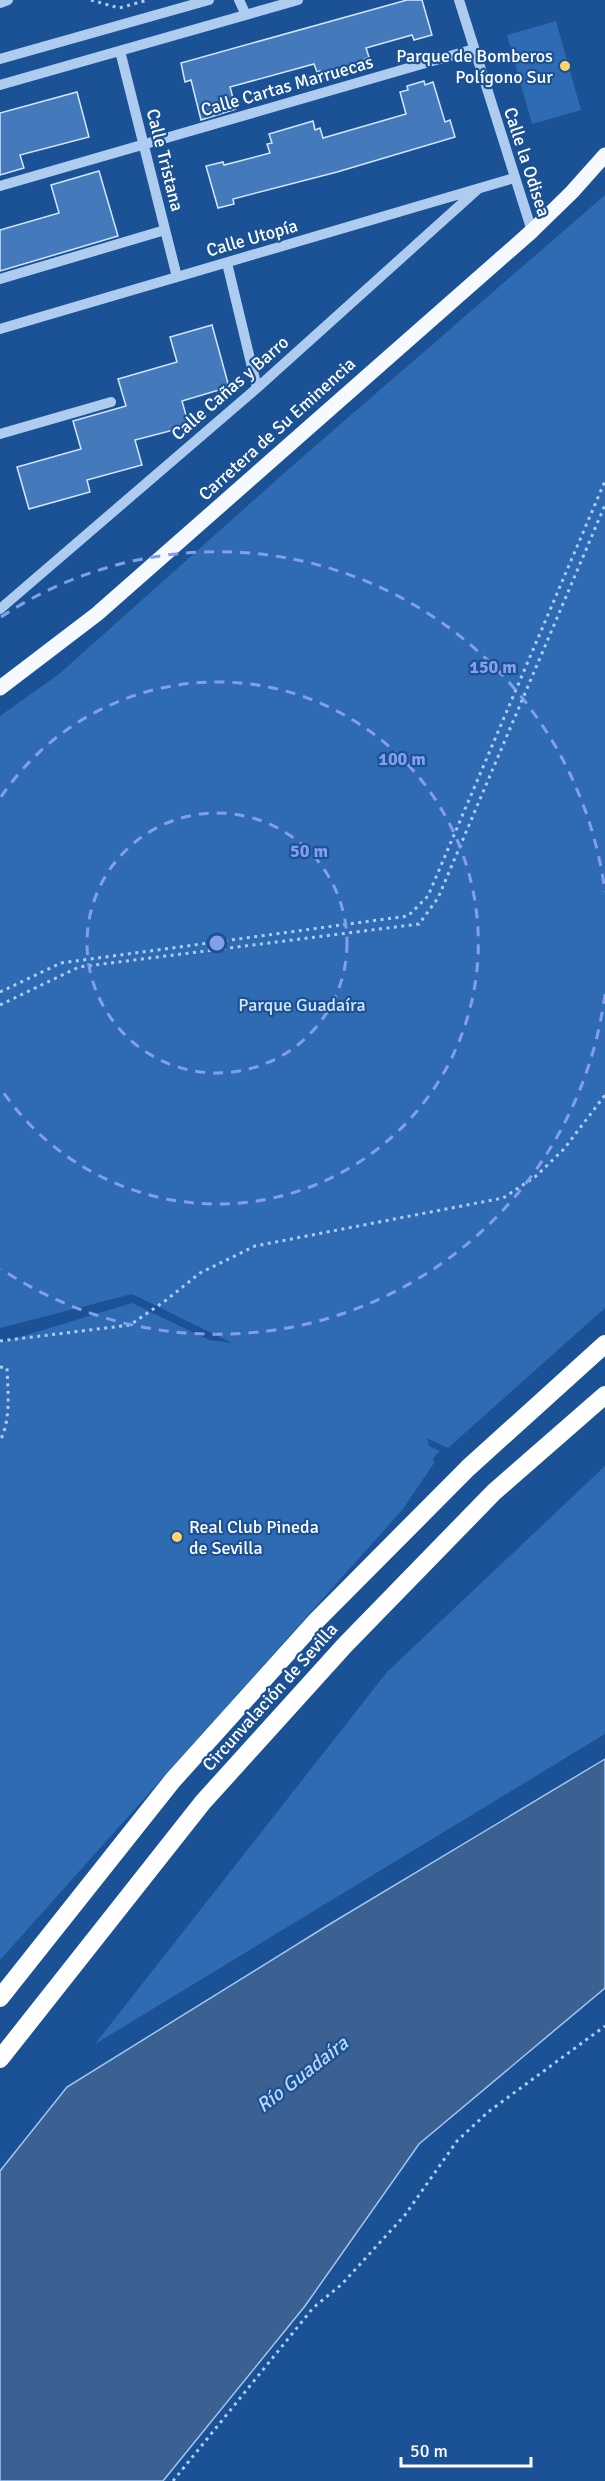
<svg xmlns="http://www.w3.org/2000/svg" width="605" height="2481" font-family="Signika,sans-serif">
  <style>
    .green { fill: #2f6bb3 }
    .water { fill: #3a6192; stroke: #a1c7f2; stroke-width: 1.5 }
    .building { fill: #447abc; stroke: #d4e6fb; stroke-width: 1.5 }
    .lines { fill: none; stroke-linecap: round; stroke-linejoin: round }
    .path { stroke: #adccf0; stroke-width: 3; stroke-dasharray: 3 4.5; stroke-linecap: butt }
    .minor { stroke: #adccf0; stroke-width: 10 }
    .major { stroke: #f6faff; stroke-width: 15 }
    .highway { stroke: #fff; stroke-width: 18 }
    .ring { fill: none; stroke: #839eea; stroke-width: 3; stroke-dasharray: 10 8 }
    .poi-dot { fill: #ffd46c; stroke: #1b5195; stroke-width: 2 }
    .labels { text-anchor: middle; stroke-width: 4.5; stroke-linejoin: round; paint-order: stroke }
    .poi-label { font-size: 18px; fill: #fff; stroke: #1b5195; text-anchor: end }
    .street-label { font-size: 18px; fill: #fff; stroke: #1b5195 }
    .park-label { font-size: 18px; fill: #d4e6fb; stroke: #1b5195 }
    .water-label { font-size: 20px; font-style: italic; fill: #bad6f6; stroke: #1b5195 }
    .centre { fill: #839eea; stroke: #1b5195; stroke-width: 3 }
    .ring-label { font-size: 18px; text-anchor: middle; font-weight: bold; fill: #839eea; stroke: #1b5195; stroke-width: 4.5; stroke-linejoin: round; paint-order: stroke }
  </style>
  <rect width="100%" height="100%" fill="#1b5195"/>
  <path class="green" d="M 556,21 L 581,110 L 532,124 L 507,35 Z
    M 605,195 L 605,1308 L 448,1448 L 427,1438 L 429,1446 L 440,1451 L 433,1458 L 434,1463 L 403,1509 L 0,1960 L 0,1343 L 132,1303 L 209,1340 L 232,1343 L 132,1294 L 0,1328 L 0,716 L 59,674 L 291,467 Z
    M 605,1466 L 605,1734 L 95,2044 L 387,1672 Z"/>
  <path class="water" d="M 605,1759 L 605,1988 L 419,2144 L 305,2306 L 163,2481 L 0,2481 L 0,2171 L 67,2087 L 325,1927 Z"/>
  <path class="building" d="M 407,0 L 422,0 L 432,35 L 414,40 L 412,35 L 366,48 L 369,57 L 365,59 L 367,66 L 323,79 L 320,71 L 317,72 L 314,64 L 230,87 L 236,109 L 201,120 L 191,80 L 185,82 L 181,63 Z
    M 424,81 L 425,85 L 433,82 L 445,122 L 450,120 L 455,137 L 337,172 L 233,199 L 234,204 L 218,208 L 206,166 L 223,162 L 224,165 L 270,153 L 267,144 L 272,143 L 269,134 L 313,121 L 315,130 L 320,128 L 323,138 L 406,114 L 400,92 L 408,90 L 407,86 Z
    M 77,92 L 89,137 L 20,155 L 24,168 L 0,175 L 0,113 Z
    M 99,171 L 118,236 L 0,271 L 0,230 L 59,213 L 51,185 Z
    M 212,325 L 229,387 L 182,401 L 189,426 L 135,440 L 142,465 L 87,480 L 90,492 L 29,509 L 17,467 L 81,449 L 73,421 L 126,406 L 118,379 L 177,362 L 170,337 Z"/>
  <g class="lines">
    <path class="path" d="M 91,0 L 119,8 L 148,0
      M 0,992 L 61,963 L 408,916 L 428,896 L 605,481
      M 0,1005 L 79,967 L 419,924 L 438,898 L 605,505
      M 0,1341 L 130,1325 L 165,1301 L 200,1273 L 255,1246 L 503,1198 L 535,1177 L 564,1149 L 605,1095
      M 0,1367 L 7,1368 C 8,1392 11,1420 0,1441
      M 173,2481 L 313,2308 L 342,2284 L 405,2215 L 457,2141 L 488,2112 L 605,2026"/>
    <path class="minor" d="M 239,0 L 246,15
      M 459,0 L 532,231
      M 0,3 L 8,0
      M 120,51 L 177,277
      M 0,59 L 209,0
      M 0,85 L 298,0
      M 0,186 L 474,49
      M 227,263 L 257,388
      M 0,279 L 165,230
      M 0,329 L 514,178
      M 0,434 L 111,402
      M 0,609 L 257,388 L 478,189"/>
    <path class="major" d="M 0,688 L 97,614 L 532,231 L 572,192 L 605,155"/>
    <path class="highway" d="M 0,1998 L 173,1780 L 317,1620 L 468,1468 L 605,1344
      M 0,2059 L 203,1802 L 345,1645 L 494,1492 L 605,1395"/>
  </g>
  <g class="ring">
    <circle cx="217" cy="943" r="130"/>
    <path d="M1 797A261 261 0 1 1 1 1089"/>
    <path d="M605 994A391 391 0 0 1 1 1269M1 617A391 391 0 0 1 605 892"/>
  </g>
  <g class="poi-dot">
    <circle cx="565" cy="66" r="6"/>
    <circle cx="177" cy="1537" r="6"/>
  </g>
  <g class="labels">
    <g class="poi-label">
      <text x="553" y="62">Parque de Bomberos<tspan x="553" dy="21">Polígono Sur</tspan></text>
      <text x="189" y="1533" text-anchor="start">Real Club Pineda<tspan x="189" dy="21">de Sevilla</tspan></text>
    </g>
    <g class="street-label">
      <text transform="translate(287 86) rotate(-16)" y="6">Calle Cartas Marruecas</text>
      <text transform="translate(165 160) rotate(76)" y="6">Calle Tristana</text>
      <text transform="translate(527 162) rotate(72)" y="6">Calle la Odisea</text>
      <text transform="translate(252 238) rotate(-16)" y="6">Calle Utopía</text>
      <text transform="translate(230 388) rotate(-41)" y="6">Calle Cañas y Barro</text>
      <text transform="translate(277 429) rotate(-42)" y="6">Carretera de Su Eminencia</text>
      <text transform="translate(270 1697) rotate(-48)" y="6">Circunvalación de Sevilla</text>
    </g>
    <g class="park-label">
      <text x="302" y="1011">Parque Guadaíra</text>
    </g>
    <g class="water-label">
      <text transform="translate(302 2074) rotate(-38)" y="7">Río Guadaíra</text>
    </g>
  </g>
  <circle cx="217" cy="943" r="9" class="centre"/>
  <g class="ring-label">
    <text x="493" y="673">150 m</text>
    <text x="402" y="765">100 m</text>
    <text x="309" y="857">50 m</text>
  </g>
  <path d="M401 2457v9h130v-9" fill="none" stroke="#ffffff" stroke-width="3"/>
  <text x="410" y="2457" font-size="18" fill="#ffffff" stroke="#1b5195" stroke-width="4.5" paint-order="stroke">50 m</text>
</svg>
